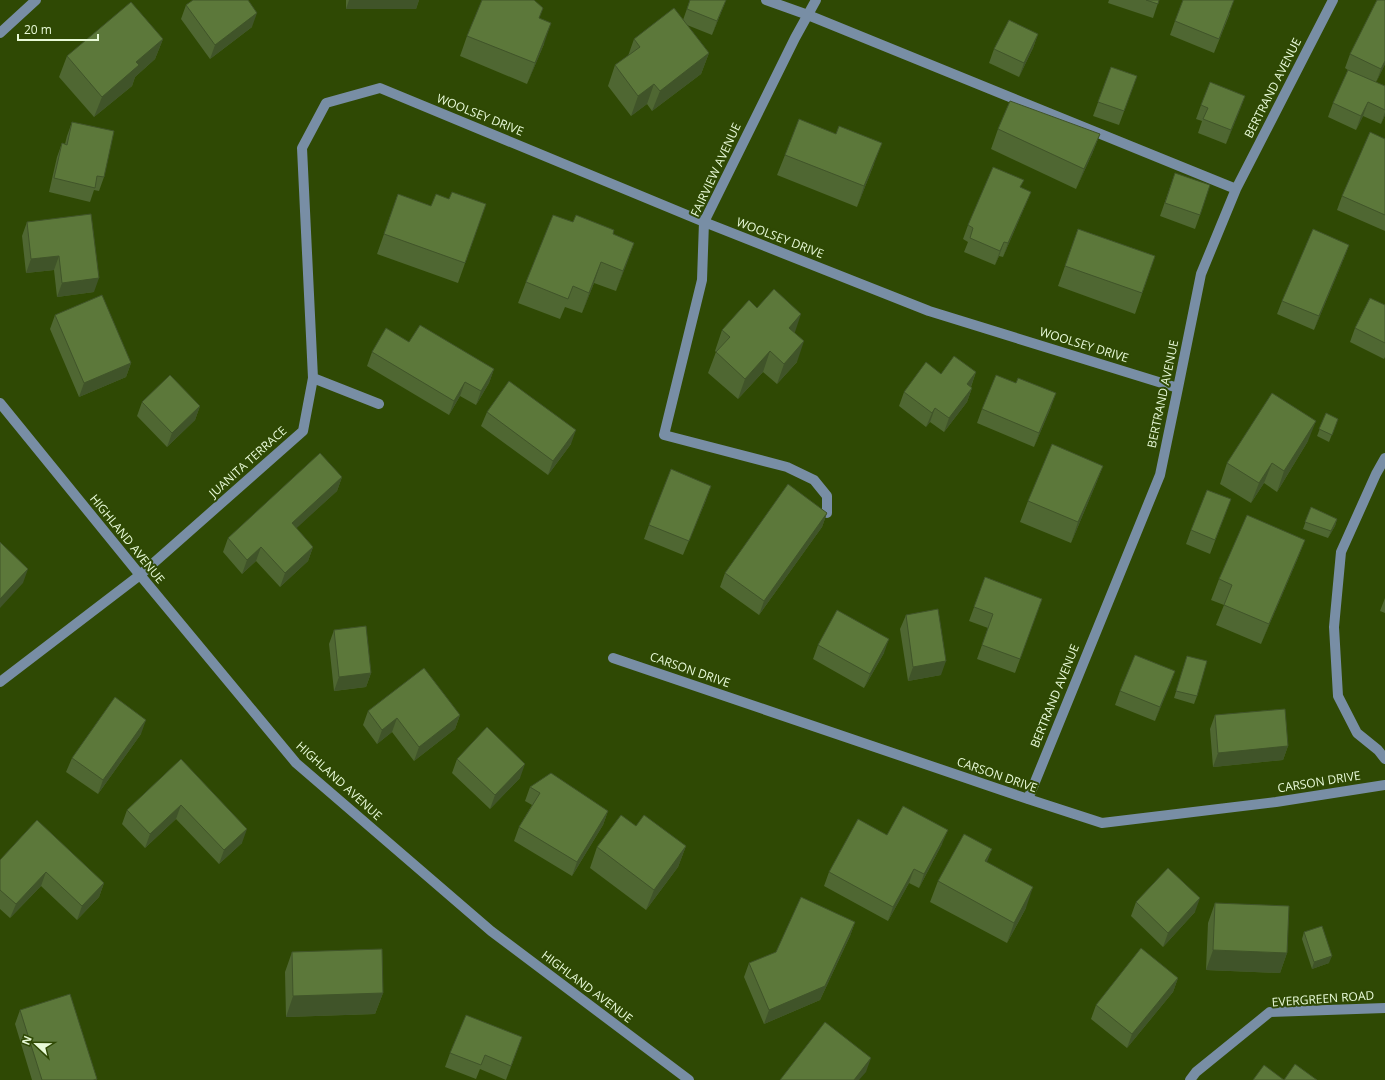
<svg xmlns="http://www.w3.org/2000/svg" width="1385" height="1080" font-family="'Open Sans',sans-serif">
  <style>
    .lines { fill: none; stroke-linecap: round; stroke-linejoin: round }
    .minor { stroke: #788ea5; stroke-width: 10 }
    .wall { fill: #4f6732 }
    .shaded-wall { fill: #405429 }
    .building { fill: #5c783a; stroke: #405429 }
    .labels { text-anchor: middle; stroke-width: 4; stroke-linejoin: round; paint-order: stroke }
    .street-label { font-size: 12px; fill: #e8fad8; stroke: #2f4904 }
  </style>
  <rect width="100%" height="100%" fill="#2f4904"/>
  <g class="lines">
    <path class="minor" d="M 766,0 L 808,15 L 1236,189
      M 816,0 L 795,38 L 704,222 L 702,280 L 664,435 L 787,467 L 814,480 L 827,496 L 827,513
      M 0,33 L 36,0
      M 313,378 L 379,404
      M 0,403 L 140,575 L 296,763 L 491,931 L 689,1080
      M 1385,458 L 1376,474 L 1341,552 L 1334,627 L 1338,696 L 1357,733 L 1378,750 L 1385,759
      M 613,658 L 1028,799 L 1102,823 L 1276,802 L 1385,785
      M 0,682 L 140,575 L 303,431 L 313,378 L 302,148 L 326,103 L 380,88 L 704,222 L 929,311 L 1178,388
      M 1028,799 L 1160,475 L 1178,388 L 1201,274 L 1236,189 L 1333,0
      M 1190,1080 L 1196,1072 L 1270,1012 L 1385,1008"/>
  </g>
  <path class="wall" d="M 346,0 L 440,0 L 419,0 L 416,9 L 346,9 Z
    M 690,0 L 726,0 L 712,35 L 687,25 L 709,53 L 701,74 L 652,111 L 647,104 L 631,116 L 608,86 L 615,65 L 628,56 L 634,39 L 683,20 Z
    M 1109,0 L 1159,0 L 1153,18 L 1108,3 Z
    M 1385,0 L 1385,64 L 1376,82 L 1385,86 L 1385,115 L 1381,124 L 1363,116 L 1356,130 L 1328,117 L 1333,103 L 1348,70 L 1345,68 L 1350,54 Z
    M 186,5 L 252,27 L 210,59 L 181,19 Z
    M 1230,13 L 1214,53 L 1170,35 L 1175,21 Z
    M 539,18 L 544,44 L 527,84 L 460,56 L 467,36 Z
    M 1038,34 L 1033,48 L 1019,77 L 989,63 L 994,49 Z
    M 163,39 L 155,59 L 135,77 L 132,86 L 94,117 L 59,77 L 67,56 Z
    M 1111,67 L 1137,76 L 1119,125 L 1093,116 Z
    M 1245,96 L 1226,144 L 1198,133 L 1202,121 L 1196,119 L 1201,105 Z
    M 72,122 L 104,177 L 99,191 L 94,190 L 90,202 L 49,192 L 57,157 L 62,143 L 65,144 L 67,136 Z
    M 998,129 L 1100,134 L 1092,154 L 1076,189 L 991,149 Z
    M 1385,139 L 1385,231 L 1337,210 L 1342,196 Z
    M 785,155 L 874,164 L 857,207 L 777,175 Z
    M 1175,173 L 1200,215 L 1195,229 L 1160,216 Z
    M 1021,188 L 1031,192 L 1025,206 L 1003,257 L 999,256 L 995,265 L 964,252 L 968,242 L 963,239 L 968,225 Z
    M 398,194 L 431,206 L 449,199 L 486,204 L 458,283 L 377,254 Z
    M 27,222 L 94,292 L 57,297 L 54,270 L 26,273 L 22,236 Z
    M 573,222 L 613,234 L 634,243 L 616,291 L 594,283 L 582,313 L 565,307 L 560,319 L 518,303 L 526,282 Z
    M 1078,229 L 1155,256 L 1135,314 L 1058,286 Z
    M 1349,245 L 1344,258 L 1314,330 L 1277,314 L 1282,301 Z
    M 1385,305 L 1385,357 L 1384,359 L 1350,342 L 1355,328 Z
    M 757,308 L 795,333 L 797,362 L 777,384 L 763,372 L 738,399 L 708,373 L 716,352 L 715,351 L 722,330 Z
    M 55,315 L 131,363 L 126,377 L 79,397 L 50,329 Z
    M 409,342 L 494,369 L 489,383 L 476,405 L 460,396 L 449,415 L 367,366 L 372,352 Z
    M 976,372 L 971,387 L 972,388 L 967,402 L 944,432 L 930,422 L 926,427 L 899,406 L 904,392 L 941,374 Z
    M 142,402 L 200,406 L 195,420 L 167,447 L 137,416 Z
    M 1051,407 L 1034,447 L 977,423 L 982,409 Z
    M 487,412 L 571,444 L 548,475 L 481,426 Z
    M 1326,413 L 1338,419 L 1329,442 L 1317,436 Z
    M 1308,441 L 1277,492 L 1264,483 L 1251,503 L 1220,484 L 1227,463 Z
    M 1103,466 L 1095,486 L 1071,543 L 1020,522 L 1028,501 Z
    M 342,477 L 337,491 L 296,528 L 313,547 L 308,561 L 280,587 L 256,561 L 242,574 L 223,552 L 228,538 Z
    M 1231,499 L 1210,554 L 1186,544 L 1191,530 Z
    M 706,500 L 683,555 L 644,539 L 649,525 Z
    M 1311,507 L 1337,519 L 1335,526 L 1328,538 L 1303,529 Z
    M 827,513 L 822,527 L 759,615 L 720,587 L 725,573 Z
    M 1305,540 L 1297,560 L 1261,644 L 1216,625 L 1224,605 L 1211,600 L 1219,579 Z
    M 985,577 L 1042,599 L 1015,673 L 977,659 L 988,628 L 969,621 Z
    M 1385,598 L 1385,613 L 1380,611 Z
    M 906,615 L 941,675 L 908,681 L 900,629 Z
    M 334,630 L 371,673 L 366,687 L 334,691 L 329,644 Z
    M 818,645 L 884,653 L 864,688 L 813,659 Z
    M 1187,656 L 1197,696 L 1194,704 L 1174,698 Z
    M 1175,671 L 1155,721 L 1115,705 L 1120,691 Z
    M 368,711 L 460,715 L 455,729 L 414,761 L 392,732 L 377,744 L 363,725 Z
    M 1215,715 L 1288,746 L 1283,760 L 1213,767 L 1210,729 Z
    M 141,734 L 98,794 L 66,772 L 72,758 Z
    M 181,759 L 242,843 L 219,864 L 176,819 L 145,848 L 122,824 L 127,810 Z
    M 457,759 L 520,778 L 490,809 L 452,773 Z
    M 530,787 L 608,811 L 603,825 L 572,876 L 514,841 L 519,827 L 532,805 L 525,801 Z
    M 887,835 L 942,844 L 919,888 L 909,883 L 888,921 L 824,886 L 829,872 Z
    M 686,846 L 678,867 L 646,910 L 590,868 L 597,847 Z
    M 0,860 L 104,883 L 99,897 L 77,920 L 41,886 L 10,918 L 0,909 Z
    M 938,881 L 1026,908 L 1007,943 L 930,902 Z
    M 1136,902 L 1195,912 L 1163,947 L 1131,916 Z
    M 1215,903 L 1287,953 L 1280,973 L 1206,970 L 1208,923 Z
    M 855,922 L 850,936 L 820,1000 L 764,1024 L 744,977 L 749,963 Z
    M 1304,932 L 1329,963 L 1312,969 L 1302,939 Z
    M 292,952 L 383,993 L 375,1014 L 286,1017 L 285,972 Z
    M 1178,978 L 1173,992 L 1127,1048 L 1091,1019 L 1096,1005 Z
    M 20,1010 L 97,1079 L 96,1080 L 32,1080 L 15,1024 Z
    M 522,1037 L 506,1080 L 480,1069 L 476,1079 L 445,1067 L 450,1053 Z"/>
  <path class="shaded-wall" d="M 349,0 L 440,0 L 419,0 L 416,9 L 346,9 Z
    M 726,0 L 712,35 L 717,21 Z
    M 257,13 L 252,27 L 210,59 L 215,45 Z
    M 551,23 L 544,44 L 527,84 L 535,63 Z
    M 1038,34 L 1033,48 L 1019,77 L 1024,63 Z
    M 163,39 L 155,59 L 135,77 L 132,86 L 94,117 L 102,97 L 136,62 Z
    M 709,53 L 701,74 L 652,111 L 660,91 Z
    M 1385,61 L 1385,64 L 1376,83 L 1381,69 Z
    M 654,84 L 647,104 L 631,116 L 638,96 Z
    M 1245,96 L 1240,110 L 1226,144 L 1231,130 Z
    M 1368,102 L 1363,116 L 1356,130 L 1361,116 Z
    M 1385,112 L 1385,115 L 1381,124 Z
    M 1100,134 L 1092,154 L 1076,189 L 1084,169 Z
    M 882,143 L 874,164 L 857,207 L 864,186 Z
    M 1031,192 L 1025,206 L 1003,257 L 1008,243 Z
    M 1004,242 L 999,256 L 995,265 L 1000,251 Z
    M 634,243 L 627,263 L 616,291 L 623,271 Z
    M 1349,245 L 1344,258 L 1314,330 L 1319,316 Z
    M 59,256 L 54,270 L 26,273 L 31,259 Z
    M 601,262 L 594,283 L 582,313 L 589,293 Z
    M 99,278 L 94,292 L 57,297 L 62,283 Z
    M 801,314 L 794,335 L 789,328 Z
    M 804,341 L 797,362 L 777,384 L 784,364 Z
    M 770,351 L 763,372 L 738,399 L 745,379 Z
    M 131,363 L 126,377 L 79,397 L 84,383 Z
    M 494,369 L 489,383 L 476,405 L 481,391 Z
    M 976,372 L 971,386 L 962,398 L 967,384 Z
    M 465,382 L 460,396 L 449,415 L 454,401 Z
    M 972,388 L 967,402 L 944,432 L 949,418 Z
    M 1056,393 L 1051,407 L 1034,447 L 1039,433 Z
    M 200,406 L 195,420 L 167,447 L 172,433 Z
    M 935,408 L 930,422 L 926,427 L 932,413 Z
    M 1316,421 L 1308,441 L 1277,492 L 1284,471 Z
    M 576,430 L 571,444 L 548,475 L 553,461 Z
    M 1272,463 L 1264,483 L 1251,503 L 1259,483 Z
    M 1103,466 L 1095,486 L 1071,543 L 1078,522 Z
    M 342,477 L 337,491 L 287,537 L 292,523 Z
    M 711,486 L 706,500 L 683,555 L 689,541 Z
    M 827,513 L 822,527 L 759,615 L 764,601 Z
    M 1337,519 L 1335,526 L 1328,538 L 1331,531 Z
    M 1305,540 L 1297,560 L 1261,644 L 1269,624 Z
    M 261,547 L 256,561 L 242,574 L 247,560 Z
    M 313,547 L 308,561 L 280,587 L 285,573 Z
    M 28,569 L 23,583 L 0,608 L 0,599 Z
    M 889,639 L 884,653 L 864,688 L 870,674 Z
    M 946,661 L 941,675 L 908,681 L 913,667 Z
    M 1175,671 L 1170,685 L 1155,721 L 1160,707 Z
    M 371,673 L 366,687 L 334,691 L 339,677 Z
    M 460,715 L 455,729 L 414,761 L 419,747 Z
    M 397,718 L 392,732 L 377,744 L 382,730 Z
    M 146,720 L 141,734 L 98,794 L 103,780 Z
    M 1288,746 L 1283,760 L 1213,767 L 1218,753 Z
    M 525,764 L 520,778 L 490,809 L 495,795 Z
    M 181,805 L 176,819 L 145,848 L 150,834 Z
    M 608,811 L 603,825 L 572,876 L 577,862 Z
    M 247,829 L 242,843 L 219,864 L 224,850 Z
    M 948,830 L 942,844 L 919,888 L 924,874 Z
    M 686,846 L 678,867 L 646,910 L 654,890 Z
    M 992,849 L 984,870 L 985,861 Z
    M 914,869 L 909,883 L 888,921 L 893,907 Z
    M 46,872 L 41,886 L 10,918 L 16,904 Z
    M 104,883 L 99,897 L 77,920 L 82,906 Z
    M 1033,887 L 1026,908 L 1007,943 L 1014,923 Z
    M 1200,898 L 1195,912 L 1163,947 L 1168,933 Z
    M 855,922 L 850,936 L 820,1000 L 764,1024 L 769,1010 Z
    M 1213,950 L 1287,953 L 1280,973 L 1206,970 Z
    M 1332,956 L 1329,963 L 1312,969 L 1314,962 Z
    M 1178,978 L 1173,992 L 1127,1048 L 1132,1034 Z
    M 383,993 L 375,1014 L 286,1017 L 293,996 Z
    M 522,1037 L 517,1051 L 506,1080 L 511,1066 Z
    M 871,1058 L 866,1072 L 859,1080 L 854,1080 Z"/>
  <path class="building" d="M 193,0 L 248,0 L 257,13 L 215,45 L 186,5 Z
    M 482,0 L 534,0 L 543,8 L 539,18 L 551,23 L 535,63 L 467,36 Z
    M 690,0 L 726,0 L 717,21 L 687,9 Z
    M 1146,0 L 1159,0 L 1158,4 Z
    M 1183,0 L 1234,0 L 1219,39 L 1175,21 Z
    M 1377,0 L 1385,0 L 1385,61 L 1381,69 L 1350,54 Z
    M 131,2 L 163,39 L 136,62 L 139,65 L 102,97 L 67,56 Z
    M 674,8 L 709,53 L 660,91 L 654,84 L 638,96 L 615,65 L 640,47 L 634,39 Z
    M 1009,20 L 1038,34 L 1024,63 L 994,49 Z
    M 1111,67 L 1137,76 L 1124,111 L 1098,102 Z
    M 1348,70 L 1385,86 L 1385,110 L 1368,102 L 1361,116 L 1333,103 Z
    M 1210,82 L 1245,96 L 1231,130 L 1203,119 L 1208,108 L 1201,105 Z
    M 1010,101 L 1100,134 L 1084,169 L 998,129 Z
    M 799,119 L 836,134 L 839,126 L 882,143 L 864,186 L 785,155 Z
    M 72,122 L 114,131 L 104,177 L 97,176 L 95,188 L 54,178 L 62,143 L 67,145 Z
    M 1370,132 L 1385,139 L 1385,215 L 1342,196 Z
    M 993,167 L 1024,180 L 1020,187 L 1031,192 L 1008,243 L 1004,242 L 1000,251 L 970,238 L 973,228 L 968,225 Z
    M 1175,173 L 1210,185 L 1200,215 L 1165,203 Z
    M 452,192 L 486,204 L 465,263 L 384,234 L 398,194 L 431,206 L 436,194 L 449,199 Z
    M 91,214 L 99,278 L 62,283 L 59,256 L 31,259 L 27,222 Z
    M 553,215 L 573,222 L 576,215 L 614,230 L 613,234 L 634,243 L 623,271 L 601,262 L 589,293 L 573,286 L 568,299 L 526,282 Z
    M 1078,229 L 1155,256 L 1142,293 L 1065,266 Z
    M 1313,229 L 1349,245 L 1319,316 L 1282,301 Z
    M 774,289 L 801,314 L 789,328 L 804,341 L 784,364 L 770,351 L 745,379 L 716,352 L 730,337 L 722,330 L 749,300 L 757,308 Z
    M 102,295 L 131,363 L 84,383 L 55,315 Z
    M 1370,298 L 1385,305 L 1385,343 L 1355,328 Z
    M 420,325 L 494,369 L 481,391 L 465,382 L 454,401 L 372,352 L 386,328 L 409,342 Z
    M 954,356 L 976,372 L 967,384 L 972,388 L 949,418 L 935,408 L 932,413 L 904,392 L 926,362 L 941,374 Z
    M 170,375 L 200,406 L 172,433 L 142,402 Z
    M 996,375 L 1016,383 L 1018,378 L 1056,393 L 1039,433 L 982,409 Z
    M 509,381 L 576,430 L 553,461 L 487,412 Z
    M 1272,393 L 1316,421 L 1284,471 L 1272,463 L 1259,483 L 1227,463 Z
    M 1326,413 L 1338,419 L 1332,435 L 1319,429 Z
    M 1052,444 L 1103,466 L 1078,522 L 1028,501 Z
    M 320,453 L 342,477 L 292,523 L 313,547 L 285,573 L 261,547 L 247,560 L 228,538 Z
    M 671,469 L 711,486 L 689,541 L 649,525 Z
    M 788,484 L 827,513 L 764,601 L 725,573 Z
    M 1207,490 L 1231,499 L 1215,540 L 1191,530 Z
    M 1311,507 L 1337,519 L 1331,531 L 1305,522 Z
    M 1247,515 L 1305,540 L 1269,624 L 1224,605 L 1232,585 L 1219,579 Z
    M 0,542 L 28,569 L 0,599 Z
    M 985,577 L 1042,599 L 1020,659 L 982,645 L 993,614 L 974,607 Z
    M 938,609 L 946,661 L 913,667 L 906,615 Z
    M 837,610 L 889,639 L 870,674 L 818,645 Z
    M 366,626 L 371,673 L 339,677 L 334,630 Z
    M 1135,655 L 1175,671 L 1160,707 L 1120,691 Z
    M 1187,656 L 1207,661 L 1197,696 L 1176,691 Z
    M 424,668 L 460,715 L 419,747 L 397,718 L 382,730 L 368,711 Z
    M 115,697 L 146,720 L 103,780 L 72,758 Z
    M 1285,709 L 1288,746 L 1218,753 L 1215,715 Z
    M 487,727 L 525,764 L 495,795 L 457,759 Z
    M 181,759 L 247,829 L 224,850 L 181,805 L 150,834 L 127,810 Z
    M 551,773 L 608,811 L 577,862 L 519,827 L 540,793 L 530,787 Z
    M 903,806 L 948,830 L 924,874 L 914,869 L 893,907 L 829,872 L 858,819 L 887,835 Z
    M 621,815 L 636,826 L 644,815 L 686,846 L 654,890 L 597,847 Z
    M 37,820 L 104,883 L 82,906 L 46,872 L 16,904 L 0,890 L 0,860 Z
    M 964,834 L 992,849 L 985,861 L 1033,887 L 1014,923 L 938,881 Z
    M 1168,868 L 1200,898 L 1168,933 L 1136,902 Z
    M 801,897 L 855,922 L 825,986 L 769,1010 L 749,963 L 776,952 Z
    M 1215,903 L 1289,906 L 1287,953 L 1213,950 Z
    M 1322,926 L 1332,956 L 1314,962 L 1304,932 Z
    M 1141,948 L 1178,978 L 1132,1034 L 1096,1005 Z
    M 382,949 L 383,993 L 293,996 L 292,952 Z
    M 70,994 L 97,1079 L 93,1080 L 42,1080 L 20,1010 Z
    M 466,1015 L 522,1037 L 511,1066 L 485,1055 L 481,1065 L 450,1053 Z
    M 825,1022 L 871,1058 L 854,1080 L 780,1080 Z
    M 1295,1064 L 1317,1080 L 1253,1080 L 1264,1065 L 1284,1080 Z"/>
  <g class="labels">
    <g class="street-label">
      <text transform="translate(1273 88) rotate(-63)" y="4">BERTRAND AVENUE</text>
      <text transform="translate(480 115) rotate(22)" y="4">WOOLSEY DRIVE</text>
      <text transform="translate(716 170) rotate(-65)" y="4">FAIRVIEW AVENUE</text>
      <text transform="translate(780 238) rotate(21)" y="4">WOOLSEY DRIVE</text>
      <text transform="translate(1084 345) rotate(17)" y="4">WOOLSEY DRIVE</text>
      <text transform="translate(1163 394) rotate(-78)" y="4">BERTRAND AVENUE</text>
      <text transform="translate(248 462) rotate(-42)" y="4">JUANITA TERRACE</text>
      <text transform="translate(127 539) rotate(51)" y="4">HIGHLAND AVENUE</text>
      <text transform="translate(690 670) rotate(19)" y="4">CARSON DRIVE</text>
      <text transform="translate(1055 696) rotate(-68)" y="4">BERTRAND AVENUE</text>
      <text transform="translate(997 775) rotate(19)" y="4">CARSON DRIVE</text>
      <text transform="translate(339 781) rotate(42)" y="4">HIGHLAND AVENUE</text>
      <text transform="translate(1319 782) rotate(-9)" y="4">CARSON DRIVE</text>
      <text transform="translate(587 987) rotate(37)" y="4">HIGHLAND AVENUE</text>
      <text transform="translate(1323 999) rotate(-4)" y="4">EVERGREEN ROAD</text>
    </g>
  </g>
  <g transform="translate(36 1044) rotate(292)" stroke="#2f4904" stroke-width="3" paint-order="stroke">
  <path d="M0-3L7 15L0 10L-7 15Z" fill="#e8fad8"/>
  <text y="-6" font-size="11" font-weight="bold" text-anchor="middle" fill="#e8fad8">N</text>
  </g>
  <path d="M18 34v6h80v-6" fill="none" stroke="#e8fad8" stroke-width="2"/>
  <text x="24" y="34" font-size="12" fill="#e8fad8" stroke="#2f4904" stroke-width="3" paint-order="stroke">20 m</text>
</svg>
